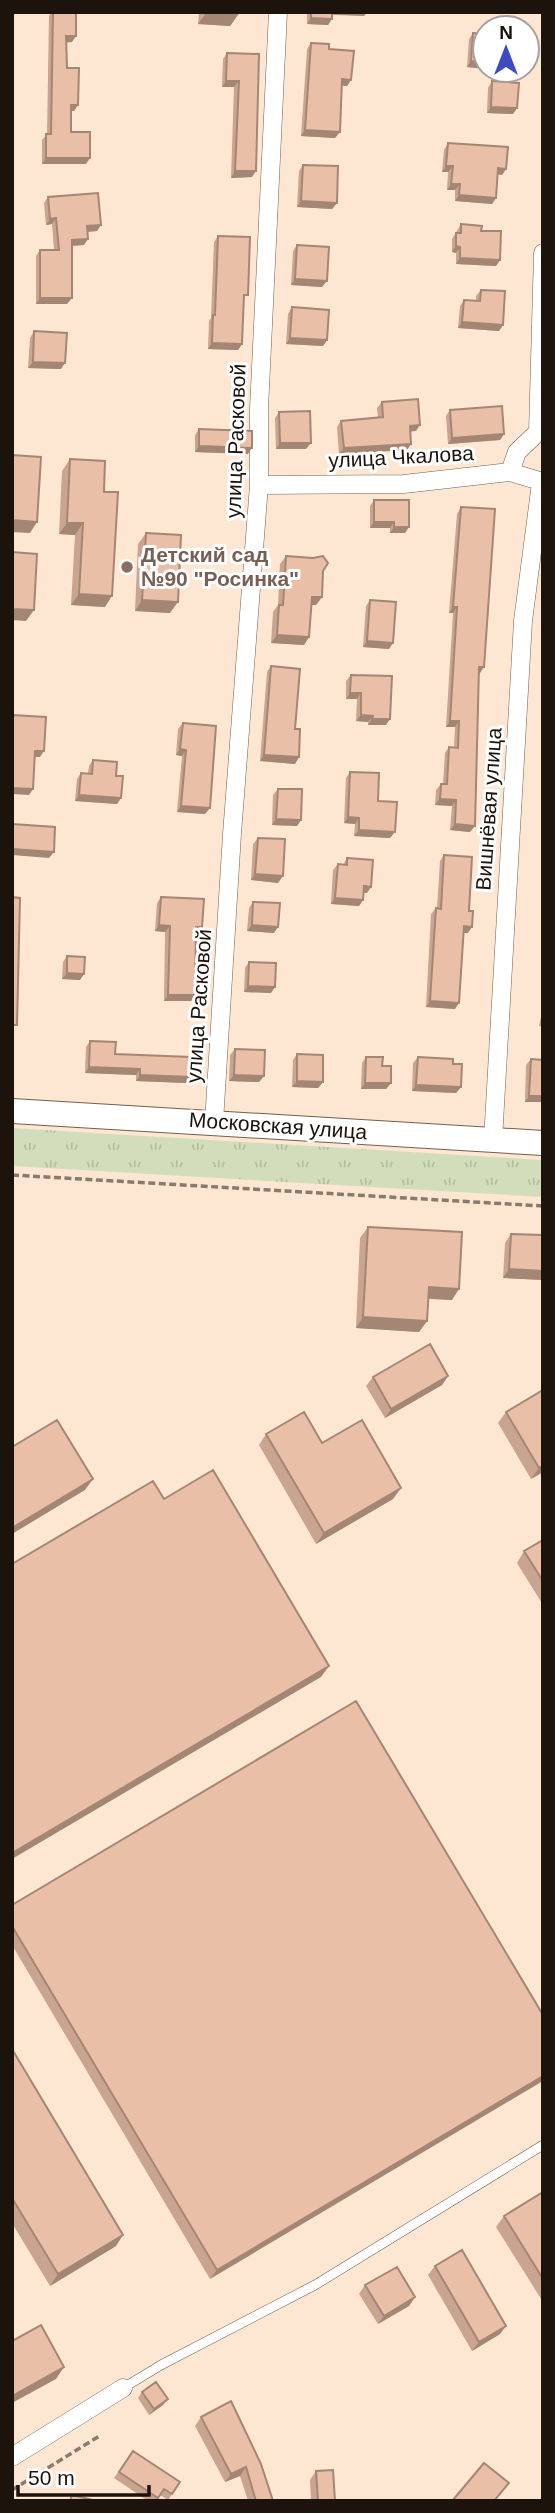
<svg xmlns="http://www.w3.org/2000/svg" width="555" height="2513" font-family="Helvetica,sans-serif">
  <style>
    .grass { fill: url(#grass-tufts) }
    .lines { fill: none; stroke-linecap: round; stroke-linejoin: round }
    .service-casing { stroke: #725f4d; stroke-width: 10 }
    .minor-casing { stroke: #725f4d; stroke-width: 19 }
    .secondary-casing { stroke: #725f4d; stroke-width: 26 }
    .path { stroke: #8a7a6d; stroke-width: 3.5; stroke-dasharray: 7 3.5; stroke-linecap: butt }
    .service { stroke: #fff; stroke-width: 9 }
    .minor { stroke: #fff; stroke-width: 18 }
    .secondary { stroke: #fff; stroke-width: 24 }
    .wall { fill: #c9a490 }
    .shaded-wall { fill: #a48675 }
    .building { fill: #eabfa7; stroke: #a48675; stroke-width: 2 }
    .education-dot { fill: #8d6e63; stroke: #fff; stroke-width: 2.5 }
    .labels { text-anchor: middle; stroke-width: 6; stroke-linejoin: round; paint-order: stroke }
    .street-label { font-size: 21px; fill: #1b130c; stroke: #fff }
    .education-label { font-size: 21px; font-weight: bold; fill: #785e54; stroke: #fff; text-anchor: start }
  </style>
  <defs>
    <pattern id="grass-tufts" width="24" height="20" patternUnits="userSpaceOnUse" patternTransform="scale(1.75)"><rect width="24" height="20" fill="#d2debb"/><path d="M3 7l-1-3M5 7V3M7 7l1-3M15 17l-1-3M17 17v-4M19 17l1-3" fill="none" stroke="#b4bea0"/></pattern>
  </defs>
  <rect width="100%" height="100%" fill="#fee7d2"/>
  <path class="grass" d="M 12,1128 L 543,1160 L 543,1197 L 12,1166 Z"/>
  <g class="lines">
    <defs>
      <path id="service" d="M 123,2388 L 161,2365 L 315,2285 L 543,2145"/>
      <path id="minor" d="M 510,472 L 517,452 L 538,432 L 543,253
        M 259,485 L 404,484 L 510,472 L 543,482
        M 214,1122 L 232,834 L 259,485 L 259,409 L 278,12
        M 493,1140 L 523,621 L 541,483
        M 12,2457 L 123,2388"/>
      <path id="secondary" d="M 12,1111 L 543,1143"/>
    </defs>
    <use href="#service" class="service-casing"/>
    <use href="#minor" class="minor-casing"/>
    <use href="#secondary" class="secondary-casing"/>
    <path class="path" d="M 12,1175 L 543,1206
      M 12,2490 L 101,2435"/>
    <use href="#service" class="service"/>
    <use href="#minor" class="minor"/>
    <use href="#secondary" class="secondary"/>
  </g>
  <path class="wall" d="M 51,12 L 76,12 L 72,42 L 66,42 L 67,68 L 78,105 L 74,111 L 71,111 L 71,132 L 86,164 L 42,164 L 42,140 L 47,134 L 49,16 Z
    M 199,12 L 240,12 L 230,26 L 198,24 Z
    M 307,12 L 367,12 L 364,16 L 332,15 L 328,25 L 307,24 Z
    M 473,33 L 485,69 L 467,67 L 469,39 Z
    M 311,43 L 329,49 L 351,80 L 347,86 L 342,86 L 335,138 L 301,136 L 307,49 Z
    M 227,53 L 259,54 L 252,177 L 231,178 L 234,87 L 222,87 L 223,59 Z
    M 492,81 L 517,108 L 513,114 L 487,113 L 488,88 Z
    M 448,143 L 506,169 L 502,175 L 498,174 L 496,198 L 492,204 L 455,201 L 455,190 L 447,190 L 448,172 L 442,172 L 444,150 Z
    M 303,165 L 337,203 L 332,209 L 297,207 L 299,171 Z
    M 48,197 L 97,231 L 88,232 L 84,245 L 72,246 L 67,304 L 36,304 L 36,256 L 40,250 L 54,250 L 52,224 L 46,225 L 44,203 Z
    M 461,224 L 481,231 L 500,260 L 496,266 L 456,264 L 456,253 L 452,252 L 452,239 Z
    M 218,236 L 244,301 L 242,344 L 238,350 L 208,349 L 209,321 L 211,318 L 214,242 Z
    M 297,245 L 322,287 L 291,285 L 293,251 Z
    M 481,290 L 503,325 L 499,331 L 458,328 L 460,306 L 464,300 L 476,301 L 476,296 Z
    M 292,307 L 327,340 L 323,346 L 286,344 L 288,314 Z
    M 34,331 L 61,369 L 28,368 L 30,338 Z
    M 382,402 L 416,431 L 410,431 L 407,450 L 339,454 L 337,427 L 341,421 L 378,418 L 377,408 Z
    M 450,410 L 504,434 L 500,440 L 448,444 L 446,416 Z
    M 279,412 L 306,449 L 276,449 L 275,418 Z
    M 199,429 L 248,454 L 195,452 L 195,435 Z
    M 70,459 L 104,492 L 105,607 L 71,605 L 75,535 L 59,534 L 62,471 Z
    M 374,500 L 409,527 L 405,533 L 390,533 L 390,528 L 370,528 L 370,506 Z
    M 461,507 L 480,673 L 478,673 L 470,832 L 450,830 L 452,806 L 435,805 L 436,790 L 441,784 L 443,784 L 445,753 L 449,747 L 454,748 L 455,727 L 446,727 L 453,613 L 449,613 L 457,514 Z
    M 146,533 L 170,613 L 135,611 L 138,544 Z
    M 286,556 L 323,571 L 322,597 L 316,605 L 311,605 L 309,637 L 304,645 L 271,643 L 273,612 L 278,605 L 280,564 Z
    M 370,600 L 389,649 L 363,647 L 366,606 Z
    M 271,666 L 295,729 L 299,757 L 295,764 L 260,761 L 267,672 Z
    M 351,675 L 386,725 L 368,725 L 368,722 L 356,721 L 357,699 L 346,699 L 346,681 Z
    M 183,723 L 205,814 L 177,812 L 182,756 L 176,755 L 178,729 Z
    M 93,760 L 116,776 L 121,798 L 117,804 L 75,801 L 77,779 L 81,773 L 88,773 L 89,766 Z
    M 350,772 L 378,801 L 390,838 L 354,836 L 355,824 L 344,823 L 346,778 Z
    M 278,789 L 301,820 L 297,826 L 272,825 L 273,795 Z
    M 258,838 L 278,883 L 251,880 L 253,844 Z
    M 444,855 L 468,933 L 463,933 L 455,1009 L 426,1007 L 431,914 L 436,908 L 437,908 L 440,861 Z
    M 347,858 L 367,893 L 363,893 L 363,900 L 359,906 L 331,904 L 333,870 L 338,864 L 343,865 Z
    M 161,897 L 198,933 L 196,933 L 195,995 L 191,1001 L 164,1001 L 165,932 L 155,931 L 157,903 Z
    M 253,902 L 274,933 L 247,931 L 249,908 Z
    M 67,956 L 80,980 L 62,979 L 63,962 Z
    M 249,962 L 271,993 L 244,992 L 245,968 Z
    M 543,1008 L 543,1027 L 539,1026 Z
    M 90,1041 L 115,1054 L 191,1077 L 186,1083 L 136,1081 L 136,1075 L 85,1073 L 86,1047 Z
    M 235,1049 L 264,1076 L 259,1082 L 229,1081 L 230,1055 Z
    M 297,1054 L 323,1082 L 318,1088 L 292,1087 L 293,1060 Z
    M 366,1057 L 382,1066 L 391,1083 L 386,1089 L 361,1089 L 362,1063 Z
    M 418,1057 L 453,1064 L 461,1087 L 456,1093 L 412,1091 L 413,1063 Z
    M 531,1059 L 543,1102 L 525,1102 L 526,1065 Z
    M 368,1227 L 452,1300 L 428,1299 L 427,1321 L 419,1332 L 356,1328 L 360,1238 Z
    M 511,1234 L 543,1235 L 543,1280 L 503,1278 L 505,1243 Z
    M 448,1376 L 442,1385 L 385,1418 L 366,1386 L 373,1377 Z
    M 543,1390 L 543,1472 L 531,1479 L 498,1423 L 506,1412 Z
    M 266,1434 L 322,1443 L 393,1499 L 316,1544 L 259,1445 Z
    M 543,1540 L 543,1605 L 517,1563 L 524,1551 Z
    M 12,1905 L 543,2015 L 210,2279 L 12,1945 Z
    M 12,2049 L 116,2246 L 50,2286 L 12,2223 Z
    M 543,2192 L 543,2302 L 496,2227 L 504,2216 Z
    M 435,2266 L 500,2334 L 472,2351 L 428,2275 Z
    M 365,2285 L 415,2297 L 409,2306 L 378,2324 L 359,2294 Z
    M 142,2392 L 163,2405 L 149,2415 L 138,2398 Z
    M 231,2401 L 273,2501 L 248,2501 L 240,2476 L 225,2482 L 195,2426 L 201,2417 Z
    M 133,2451 L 180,2482 L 168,2500 L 160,2495 L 156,2501 L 148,2501 L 114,2478 Z
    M 316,2471 L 335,2501 L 311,2501 L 310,2480 Z"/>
  <path class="shaded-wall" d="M 207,12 L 240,12 L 230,26 L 198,24 Z
    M 330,12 L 367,12 L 364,16 L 328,14 Z
    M 311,18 L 332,19 L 328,25 L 307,24 Z
    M 66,36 L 76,36 L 72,42 L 62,43 Z
    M 471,61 L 485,62 L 485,69 L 467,67 Z
    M 342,79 L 351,80 L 347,86 L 338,85 Z
    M 226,81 L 239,81 L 234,87 L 222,87 Z
    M 71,105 L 78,105 L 74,111 L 67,111 Z
    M 491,107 L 517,108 L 513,114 L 487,113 Z
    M 305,130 L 340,132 L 335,138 L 301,136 Z
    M 46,158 L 90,158 L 86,164 L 42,164 Z
    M 446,166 L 453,166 L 448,172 L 442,172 Z
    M 498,168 L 506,169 L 502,175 L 494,174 Z
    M 235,171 L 256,171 L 252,177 L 231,178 Z
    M 451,184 L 460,184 L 455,190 L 447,190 Z
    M 459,195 L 496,198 L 492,204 L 455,201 Z
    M 301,201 L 337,203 L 332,209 L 297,207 Z
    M 56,218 L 52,224 L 46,225 L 50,219 Z
    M 101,225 L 97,231 L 83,232 L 87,226 Z
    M 88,239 L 84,245 L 67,246 L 72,240 Z
    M 456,246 L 460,247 L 456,253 L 452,252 Z
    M 460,258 L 500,260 L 496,266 L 456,264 Z
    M 295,279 L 327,281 L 322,287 L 291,285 Z
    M 40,298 L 72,298 L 67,304 L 36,304 Z
    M 462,322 L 503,325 L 499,331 L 458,328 Z
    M 290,338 L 327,340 L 323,346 L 286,344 Z
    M 212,343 L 242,344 L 238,350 L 208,349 Z
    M 33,362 L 65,363 L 61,369 L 28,368 Z
    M 420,425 L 416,431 L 406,432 L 410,426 Z
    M 504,434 L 500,440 L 448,444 L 452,438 Z
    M 280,443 L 311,443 L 306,449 L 276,449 Z
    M 411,444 L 407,450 L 339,454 L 344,448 Z
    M 199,446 L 252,448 L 248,454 L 195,452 Z
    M 12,520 L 37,522 L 30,533 L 12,532 Z
    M 374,522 L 394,522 L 390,528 L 370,528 Z
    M 67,523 L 83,523 L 75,535 L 59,534 Z
    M 394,527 L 409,527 L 405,533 L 390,533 Z
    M 79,594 L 112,596 L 105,607 L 71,605 Z
    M 312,597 L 322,597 L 316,605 L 306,605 Z
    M 142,600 L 178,602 L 170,613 L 135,611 Z
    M 453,607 L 457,607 L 453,613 L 449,613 Z
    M 12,609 L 34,610 L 26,621 L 12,620 Z
    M 277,635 L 309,637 L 304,645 L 271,643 Z
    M 367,641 L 393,643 L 389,649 L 363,647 Z
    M 479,667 L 484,667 L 480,673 L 474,673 Z
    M 350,693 L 361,693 L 357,699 L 346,699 Z
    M 361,715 L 373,716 L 368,722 L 356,721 Z
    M 372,719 L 390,719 L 386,725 L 368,725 Z
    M 450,721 L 459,721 L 455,727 L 446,727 Z
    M 180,749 L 186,750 L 182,756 L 176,755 Z
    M 35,751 L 44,751 L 40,757 L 31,757 Z
    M 264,755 L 299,757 L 295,764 L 260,761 Z
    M 12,788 L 33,789 L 29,795 L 12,794 Z
    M 79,795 L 121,798 L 117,804 L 75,801 Z
    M 440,799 L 456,800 L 452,806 L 435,805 Z
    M 181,806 L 210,808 L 205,814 L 177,812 Z
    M 348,817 L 359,818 L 355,824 L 344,823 Z
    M 276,819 L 301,820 L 297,826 L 272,825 Z
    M 455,824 L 475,826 L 470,832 L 450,830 Z
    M 359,830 L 395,832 L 390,838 L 354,836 Z
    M 12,849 L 54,852 L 49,858 L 12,855 Z
    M 255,874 L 283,876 L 278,883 L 251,880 Z
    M 364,886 L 371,887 L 367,893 L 360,892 Z
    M 335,898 L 363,900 L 359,906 L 331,904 Z
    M 159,925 L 170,926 L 165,932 L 155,931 Z
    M 252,925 L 278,927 L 274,933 L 247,931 Z
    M 464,926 L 472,927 L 468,933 L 460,933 Z
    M 196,927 L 202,927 L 198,933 L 192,933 Z
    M 67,973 L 84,974 L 80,980 L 62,979 Z
    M 248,986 L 275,987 L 271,993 L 244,992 Z
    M 168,995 L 195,995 L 191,1001 L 164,1001 Z
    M 430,1001 L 459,1003 L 455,1009 L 426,1007 Z
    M 89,1067 L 140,1069 L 136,1075 L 85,1073 Z
    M 140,1075 L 191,1077 L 186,1083 L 136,1081 Z
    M 234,1075 L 264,1076 L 259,1082 L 229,1081 Z
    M 297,1081 L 323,1082 L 318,1088 L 292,1087 Z
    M 365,1083 L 391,1083 L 386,1089 L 361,1089 Z
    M 416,1085 L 461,1087 L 456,1093 L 412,1091 Z
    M 529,1096 L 543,1096 L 543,1102 L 525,1102 Z
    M 509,1269 L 543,1271 L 543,1280 L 503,1278 Z
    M 429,1287 L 459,1289 L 452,1300 L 421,1298 Z
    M 363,1317 L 427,1321 L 419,1332 L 356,1328 Z
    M 448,1376 L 442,1385 L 385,1418 L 391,1409 Z
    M 543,1466 L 543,1472 L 531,1479 L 539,1468 Z
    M 93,1479 L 85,1490 L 12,1534 L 12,1528 Z
    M 401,1488 L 393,1499 L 316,1544 L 324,1533 Z
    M 329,1666 L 321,1677 L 12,1859 L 12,1853 Z
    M 543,2076 L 543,2081 L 210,2279 L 217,2270 Z
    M 123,2235 L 116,2246 L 50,2286 L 58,2274 Z
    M 415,2297 L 409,2306 L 378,2324 L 384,2316 Z
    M 506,2326 L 500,2334 L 472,2351 L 479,2342 Z
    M 64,2367 L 56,2379 L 12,2403 L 12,2396 Z
    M 168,2399 L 163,2405 L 149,2415 L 154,2409 Z
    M 246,2467 L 240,2476 L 225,2482 L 231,2474 Z"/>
  <path class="building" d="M 53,12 L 76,12 L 76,36 L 66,36 L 67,68 L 79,68 L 78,105 L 71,105 L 71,132 L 90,132 L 90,158 L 46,158 L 46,134 L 51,134 Z
    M 311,12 L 332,12 L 332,19 L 311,18 Z
    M 501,25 L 523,27 L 523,28 L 501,28 Z
    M 473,33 L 485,34 L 485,62 L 471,61 Z
    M 311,43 L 329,44 L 329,49 L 354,51 L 351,80 L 342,79 L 340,132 L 305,130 Z
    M 227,53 L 259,54 L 256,171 L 235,171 L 239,81 L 226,81 Z
    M 492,81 L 519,83 L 517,108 L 491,107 Z
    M 448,143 L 508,147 L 506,169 L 498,168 L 496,198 L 459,195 L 460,184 L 451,184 L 453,166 L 446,166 Z
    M 303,165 L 338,166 L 337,203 L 301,201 Z
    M 98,193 L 101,225 L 87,226 L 88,239 L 72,240 L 72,298 L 40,298 L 40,250 L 59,250 L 56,218 L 50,219 L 48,197 Z
    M 461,224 L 482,226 L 481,231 L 501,231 L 500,260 L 460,258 L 460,247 L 456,246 L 456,233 L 461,233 Z
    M 218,236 L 250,237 L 248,295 L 244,295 L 242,344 L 212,343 L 213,315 L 215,315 Z
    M 297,245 L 329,247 L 327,281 L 295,279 Z
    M 481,290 L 505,291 L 503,325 L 462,322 L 464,300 L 480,301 Z
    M 292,307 L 329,310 L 327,340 L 290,338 Z
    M 34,331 L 67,333 L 65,363 L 33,362 Z
    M 418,399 L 420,425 L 410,426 L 411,444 L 344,448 L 341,421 L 383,417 L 382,402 Z
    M 502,406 L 504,434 L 452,438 L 450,410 Z
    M 310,411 L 311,443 L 280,443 L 279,412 Z
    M 199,429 L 252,431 L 252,448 L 199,446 Z
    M 12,455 L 41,457 L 37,522 L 12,520 Z
    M 70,459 L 105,461 L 104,492 L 118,492 L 112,596 L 79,594 L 83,523 L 67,523 Z
    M 374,500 L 409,500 L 409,527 L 394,527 L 394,522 L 374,522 Z
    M 461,507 L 495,509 L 484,667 L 479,667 L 475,826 L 455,824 L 456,800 L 440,799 L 441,784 L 447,784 L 449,747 L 458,748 L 459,721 L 450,721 L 457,607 L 453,607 Z
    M 146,533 L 181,535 L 178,602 L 142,600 Z
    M 12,552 L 37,554 L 34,610 L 12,609 Z
    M 286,556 L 313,558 L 323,556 L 328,563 L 323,571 L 322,597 L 312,597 L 309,637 L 277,635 L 279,605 L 283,605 Z
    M 370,600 L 396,602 L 393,643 L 367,641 Z
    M 271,666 L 300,669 L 295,729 L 300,729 L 299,757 L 264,755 Z
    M 351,675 L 392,676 L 390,719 L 372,719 L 373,716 L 361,715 L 361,693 L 350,693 Z
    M 12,715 L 46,717 L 44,751 L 35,751 L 33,789 L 12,788 Z
    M 183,723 L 216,726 L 210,808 L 181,806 L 186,750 L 180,749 Z
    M 93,760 L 117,762 L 116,776 L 123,776 L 121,798 L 79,795 L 81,773 L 92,774 Z
    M 350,772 L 379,773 L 378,801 L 397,802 L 395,832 L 359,830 L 359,818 L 348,817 Z
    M 278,789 L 302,789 L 301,820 L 276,819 Z
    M 12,824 L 55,827 L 54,852 L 12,849 Z
    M 258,838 L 285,839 L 283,876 L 255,874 Z
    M 444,855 L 472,857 L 469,911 L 473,911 L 472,927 L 464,926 L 459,1003 L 430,1001 L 436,908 L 441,909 Z
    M 347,858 L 373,860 L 371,887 L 364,886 L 363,900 L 335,898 L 338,864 L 347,865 Z
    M 12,897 L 20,898 L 17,1025 L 12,1025 Z
    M 161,897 L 204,899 L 202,927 L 196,927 L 195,995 L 168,995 L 170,926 L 159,925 Z
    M 253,902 L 280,903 L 278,927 L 252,925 Z
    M 67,956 L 85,957 L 84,974 L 67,973 Z
    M 249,962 L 276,963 L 275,987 L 248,986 Z
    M 90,1041 L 116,1042 L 115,1054 L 191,1057 L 191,1077 L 140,1075 L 140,1069 L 89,1067 Z
    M 235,1049 L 265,1050 L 264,1076 L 234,1075 Z
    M 297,1054 L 323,1055 L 323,1082 L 297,1081 Z
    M 366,1057 L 383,1057 L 382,1066 L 391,1066 L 391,1083 L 365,1083 Z
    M 418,1057 L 453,1059 L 453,1064 L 462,1064 L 461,1087 L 416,1085 Z
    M 531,1059 L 543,1060 L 543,1096 L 529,1096 Z
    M 368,1227 L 462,1232 L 459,1289 L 429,1287 L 427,1321 L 363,1317 Z
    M 511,1234 L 543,1235 L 543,1271 L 509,1269 Z
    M 430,1344 L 448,1376 L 391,1409 L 373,1377 Z
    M 543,1390 L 543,1466 L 539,1468 L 506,1412 Z
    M 304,1412 L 322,1443 L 362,1420 L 401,1488 L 324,1533 L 266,1434 Z
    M 57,1420 L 93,1479 L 12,1528 L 12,1447 Z
    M 213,1470 L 329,1666 L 12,1853 L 12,1564 L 153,1481 L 164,1499 Z
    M 543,1540 L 543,1581 L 524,1551 Z
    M 356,1701 L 543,2015 L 543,2076 L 217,2270 L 12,1926 L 12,1905 Z
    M 12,2049 L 123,2235 L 58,2274 L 12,2198 Z
    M 543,2192 L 543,2279 L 504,2216 Z
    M 462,2250 L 506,2326 L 479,2342 L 435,2266 Z
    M 397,2267 L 415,2297 L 384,2316 L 365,2285 Z
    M 41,2325 L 64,2367 L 12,2396 L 12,2341 Z
    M 156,2382 L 168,2399 L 154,2409 L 142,2392 Z
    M 231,2401 L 261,2464 L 273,2501 L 256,2501 L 246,2467 L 231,2474 L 201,2417 Z
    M 133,2451 L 180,2482 L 172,2494 L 164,2489 L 158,2498 L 119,2472 Z
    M 484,2463 L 509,2483 L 494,2501 L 452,2501 Z
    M 333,2470 L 335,2501 L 318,2501 L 316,2471 Z
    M 72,2495 L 97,2501 L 70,2501 Z"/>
  <circle class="education-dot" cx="127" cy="567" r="7"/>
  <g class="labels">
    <g class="street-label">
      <text transform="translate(236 441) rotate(-88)" y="7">улица Расковой</text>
      <text transform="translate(401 457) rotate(-3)" y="7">улица Чкалова</text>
      <text transform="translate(489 809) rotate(-86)" y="7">Вишнёвая улица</text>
      <text transform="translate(199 1006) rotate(-86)" y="7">улица Расковой</text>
      <text transform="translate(278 1126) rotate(4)" y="7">Московская улица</text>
    </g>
    <g class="education-label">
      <text x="141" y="562">Детский сад<tspan x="141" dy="24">№90 "Росинка"</tspan></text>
    </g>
  </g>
  <rect width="555" height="2513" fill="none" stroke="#1b130c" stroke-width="28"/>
  <g transform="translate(506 49)"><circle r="33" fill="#ffffff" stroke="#a4a19e" stroke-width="2"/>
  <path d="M0-5L12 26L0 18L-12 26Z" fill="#3c4bbe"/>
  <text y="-10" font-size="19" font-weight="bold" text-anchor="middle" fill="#1b130c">N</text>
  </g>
  <path d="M18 2485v10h131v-10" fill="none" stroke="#1b130c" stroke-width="3.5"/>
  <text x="28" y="2485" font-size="21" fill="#1b130c" stroke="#ffffff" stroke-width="5" paint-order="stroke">50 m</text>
</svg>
